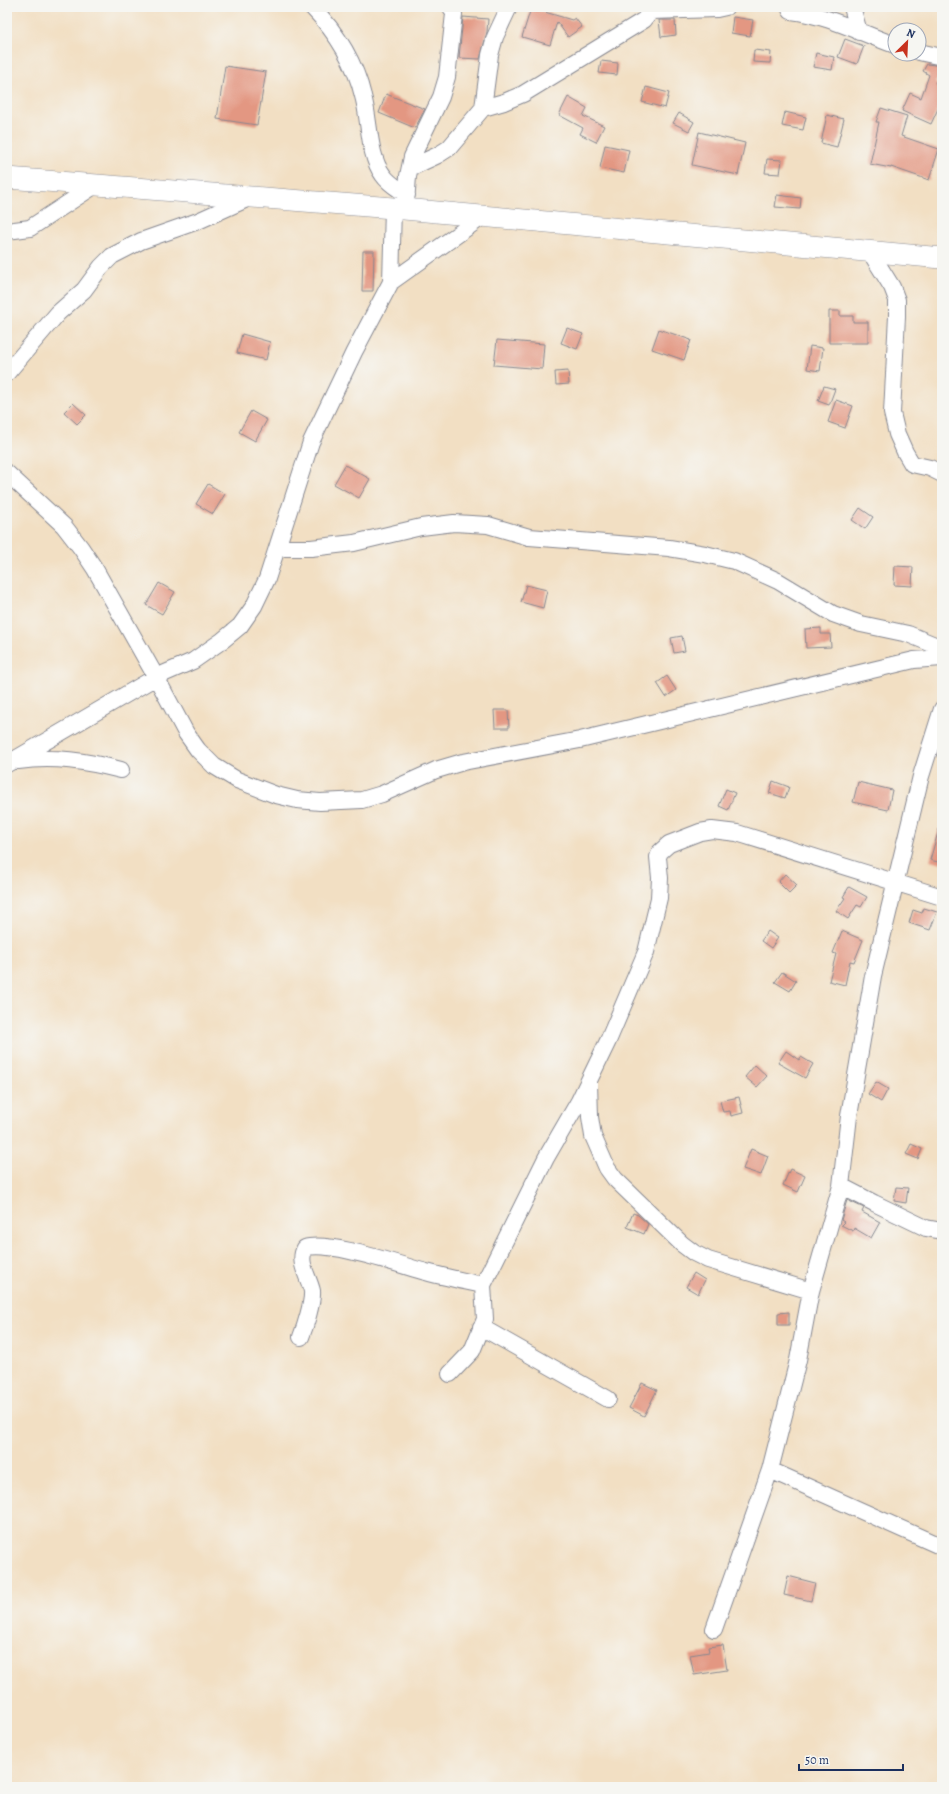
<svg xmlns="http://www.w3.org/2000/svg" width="949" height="1794" font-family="Alegreya,serif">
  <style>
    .building { fill: #e39782 }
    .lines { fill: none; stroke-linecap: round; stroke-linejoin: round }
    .minor-casing { stroke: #868790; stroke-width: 18 }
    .major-casing { stroke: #868790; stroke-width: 22 }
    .minor { stroke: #fff; stroke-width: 16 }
    .major { stroke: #fff; stroke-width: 21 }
  </style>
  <rect width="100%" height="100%" fill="#f6f6f2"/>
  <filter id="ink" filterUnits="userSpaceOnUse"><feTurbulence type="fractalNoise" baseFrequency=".025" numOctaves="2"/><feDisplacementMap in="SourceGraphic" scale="8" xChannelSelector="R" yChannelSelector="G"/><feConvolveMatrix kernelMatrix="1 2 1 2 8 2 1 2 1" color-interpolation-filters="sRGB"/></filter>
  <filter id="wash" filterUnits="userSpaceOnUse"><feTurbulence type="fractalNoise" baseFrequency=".012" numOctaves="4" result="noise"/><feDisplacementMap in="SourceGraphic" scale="16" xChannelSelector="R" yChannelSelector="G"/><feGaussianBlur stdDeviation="0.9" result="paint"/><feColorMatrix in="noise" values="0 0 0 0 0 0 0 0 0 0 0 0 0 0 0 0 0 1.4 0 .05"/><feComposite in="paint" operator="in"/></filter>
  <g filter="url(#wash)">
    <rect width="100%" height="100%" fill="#f2dfc3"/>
    <g id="blocks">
      <path class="building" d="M 531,8 L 572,20 L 575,18 L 582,27 L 568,37 L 557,22 L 550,45 L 522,37 Z
        M 463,17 L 488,19 L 487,32 L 480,59 L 459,58 Z
        M 733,17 L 753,20 L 750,36 L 731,33 Z
        M 659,20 L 675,20 L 676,35 L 661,37 Z
        M 845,39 L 864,46 L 857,64 L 838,57 Z
        M 754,50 L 771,52 L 770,63 L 753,62 Z
        M 816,53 L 834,57 L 832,70 L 813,67 Z
        M 601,61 L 618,63 L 617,75 L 599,73 Z
        M 927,64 L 942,66 L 942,72 L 935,83 L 942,86 L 942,100 L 931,124 L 902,111 L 910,93 L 921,98 L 929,75 L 923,71 Z
        M 225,66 L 266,72 L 257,125 L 217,119 Z
        M 646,87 L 669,93 L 665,108 L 642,102 Z
        M 386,94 L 425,109 L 415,128 L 379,113 Z
        M 568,97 L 587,108 L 583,116 L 604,126 L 596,142 L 580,134 L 583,128 L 559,115 Z
        M 881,108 L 907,116 L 901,136 L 939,149 L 929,180 L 891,167 L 891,168 L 870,164 L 879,122 L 876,122 Z
        M 785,112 L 806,117 L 803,130 L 782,126 Z
        M 679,113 L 694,122 L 689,131 L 673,123 Z
        M 827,115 L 844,119 L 837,147 L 821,143 Z
        M 699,132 L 745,143 L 738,175 L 692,165 Z
        M 605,145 L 629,150 L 624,173 L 600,168 Z
        M 767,159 L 782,160 L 780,174 L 765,173 Z
        M 777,195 L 801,198 L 800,209 L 775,207 Z
        M 363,251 L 374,251 L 373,291 L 362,291 Z
        M 829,311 L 840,311 L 840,316 L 853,316 L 853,322 L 868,322 L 868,343 L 829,343 Z
        M 567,328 L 583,334 L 577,349 L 561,343 Z
        M 659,329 L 691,340 L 684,360 L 652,349 Z
        M 242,334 L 270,342 L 266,360 L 237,353 Z
        M 497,340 L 544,344 L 542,369 L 494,365 Z
        M 810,346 L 823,348 L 820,371 L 807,369 Z
        M 568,371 L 569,384 L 556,385 L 555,372 Z
        M 824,386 L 835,389 L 829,405 L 818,401 Z
        M 836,400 L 853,406 L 845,428 L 828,422 Z
        M 73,403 L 86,415 L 77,424 L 64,412 Z
        M 251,411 L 267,420 L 255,441 L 239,432 Z
        M 345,465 L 370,479 L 359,498 L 334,484 Z
        M 208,484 L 225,494 L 213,514 L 196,504 Z
        M 860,508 L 873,517 L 865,529 L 852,520 Z
        M 895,566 L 913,567 L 912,586 L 894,585 Z
        M 159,583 L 175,592 L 162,614 L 146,605 Z
        M 526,585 L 547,590 L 543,608 L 521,602 Z
        M 821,628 L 821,634 L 830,634 L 831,647 L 806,648 L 805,629 Z
        M 682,636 L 685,651 L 674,653 L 671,638 Z
        M 667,676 L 676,690 L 666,697 L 657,683 Z
        M 494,710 L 508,710 L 509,728 L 495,728 Z
        M 773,781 L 789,787 L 785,798 L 769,793 Z
        M 858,782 L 892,790 L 888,810 L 853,802 Z
        M 726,789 L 735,793 L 728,810 L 719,806 Z
        M 939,829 L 942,829 L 942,863 L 930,860 Z
        M 785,874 L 797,885 L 789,893 L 778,882 Z
        M 849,887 L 867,897 L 861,907 L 857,905 L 848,919 L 836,911 L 845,898 L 843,897 Z
        M 924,908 L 937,912 L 930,930 L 909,923 L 913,910 L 922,913 Z
        M 768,931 L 778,938 L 771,948 L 761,941 Z
        M 842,931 L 863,940 L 854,962 L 850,961 L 845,985 L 829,981 L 836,954 L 833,953 Z
        M 782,972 L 796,981 L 790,991 L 775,982 Z
        M 786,1051 L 799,1060 L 801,1057 L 813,1064 L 805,1078 L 778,1063 Z
        M 755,1065 L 767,1076 L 757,1087 L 745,1077 Z
        M 876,1082 L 888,1089 L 881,1102 L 868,1094 Z
        M 739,1097 L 743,1113 L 731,1116 L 730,1111 L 723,1112 L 720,1101 Z
        M 911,1144 L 922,1149 L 918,1159 L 906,1154 Z
        M 751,1149 L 768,1156 L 761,1175 L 743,1169 Z
        M 790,1169 L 805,1176 L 798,1192 L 783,1185 Z
        M 896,1187 L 908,1188 L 906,1203 L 894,1201 Z
        M 847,1200 L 864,1208 L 862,1212 L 880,1222 L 871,1238 L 854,1228 L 853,1231 L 841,1225 L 844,1222 L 841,1220 Z
        M 633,1213 L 638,1215 L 648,1224 L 644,1234 L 627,1227 Z
        M 694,1273 L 705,1280 L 698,1294 L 686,1287 Z
        M 789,1312 L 789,1325 L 778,1325 L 778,1313 Z
        M 642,1383 L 657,1390 L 644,1416 L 629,1408 Z
        M 788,1576 L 815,1583 L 811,1601 L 784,1595 Z
        M 723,1645 L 727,1670 L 694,1675 L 690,1655 L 709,1652 L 708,1647 Z"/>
    </g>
  </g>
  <g filter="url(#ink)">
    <use href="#blocks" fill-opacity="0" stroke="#868790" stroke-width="1"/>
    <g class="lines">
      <defs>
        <path id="minor" d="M 312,7 C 336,32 355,62 363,96 C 370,120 368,155 383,175 C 389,184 399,189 407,195
          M 789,7 L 791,11 C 830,16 858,32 895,45
          M 852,7 L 859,32
          M 651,11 L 717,9 L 726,7
          M 919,52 L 942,57
          M 483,108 L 504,102 L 523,94 L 644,20 L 654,7
          M 410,168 L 438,155 L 449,148 L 483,108 L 490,55 L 495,37 L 509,7
          M 406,204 L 408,176 L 412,157 L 441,97 L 447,77 L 454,14 L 451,7
          M 7,231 L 30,228 L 94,186
          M 869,250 L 892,287 L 897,300 L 897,316 L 892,413 L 897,434 L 905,452 L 912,464 L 930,468 L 942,474
          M 391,282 L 482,217
          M 7,373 L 58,313 L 84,290 L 101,267 L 112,256 L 141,241 L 198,221 L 249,198
          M 7,473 L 64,526 L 81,548 L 95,569 L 156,677 L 186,733 L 198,750 L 214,766 L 237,780 L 276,795 L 297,800 L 320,802 L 362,800 L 382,794 L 436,770 L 463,762 L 580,740 L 914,660 L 942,658
          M 277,548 L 311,548 L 354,543 L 421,527 L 454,523 L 488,525 L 529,537 L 669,548 L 705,554 L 734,561 L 778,581 L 833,614 L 861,624 L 908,634 L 937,646 L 942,652
          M 18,761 C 54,756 86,761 121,770
          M 7,764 L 156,677 L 193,661 L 223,640 L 240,626 L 254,606 L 267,579 L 311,442 L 354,352 L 391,282 L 393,208
          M 589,1082 L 590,1117 L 593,1136 L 607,1168 L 615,1179 L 682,1244 L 694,1253 L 708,1260 L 811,1291
          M 841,1186 L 874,1203 L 926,1228 L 942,1231
          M 481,1327 L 608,1399
          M 301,1337 C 305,1327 313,1302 312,1291 C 309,1277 297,1262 305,1248 C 328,1240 400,1265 426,1272 C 444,1277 464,1281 483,1285
          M 450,1374 L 472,1351 L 485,1319 L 483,1285 L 546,1158 L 579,1101 L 608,1041 L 646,952 L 659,898 L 660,878 L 658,857 L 660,852 L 669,844 L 700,832 L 712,830 L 737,833 L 942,897
          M 770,1470 L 942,1547
          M 714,1629 L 770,1470 L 798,1360 L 811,1291 L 841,1186 L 849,1116 L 873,976 L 921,776 L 942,709"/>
        <path id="major" d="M 7,178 L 393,208 L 942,258"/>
      </defs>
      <use href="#minor" class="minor-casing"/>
      <use href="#major" class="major-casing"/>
      <use href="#minor" class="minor"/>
      <use href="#major" class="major"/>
    </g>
  </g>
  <rect width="949" height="1794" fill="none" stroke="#f6f6f2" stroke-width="24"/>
  <g transform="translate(907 42) rotate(24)"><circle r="19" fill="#f6f6f2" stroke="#9ea6b7"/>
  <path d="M0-3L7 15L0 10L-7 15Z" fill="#c8321e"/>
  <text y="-6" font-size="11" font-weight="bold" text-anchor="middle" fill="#1b2f5e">N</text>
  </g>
  <path d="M799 1764v6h104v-6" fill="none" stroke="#1b2f5e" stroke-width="2"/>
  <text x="805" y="1764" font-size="12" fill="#1b2f5e" stroke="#f6f6f2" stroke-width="3" paint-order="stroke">50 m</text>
</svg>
